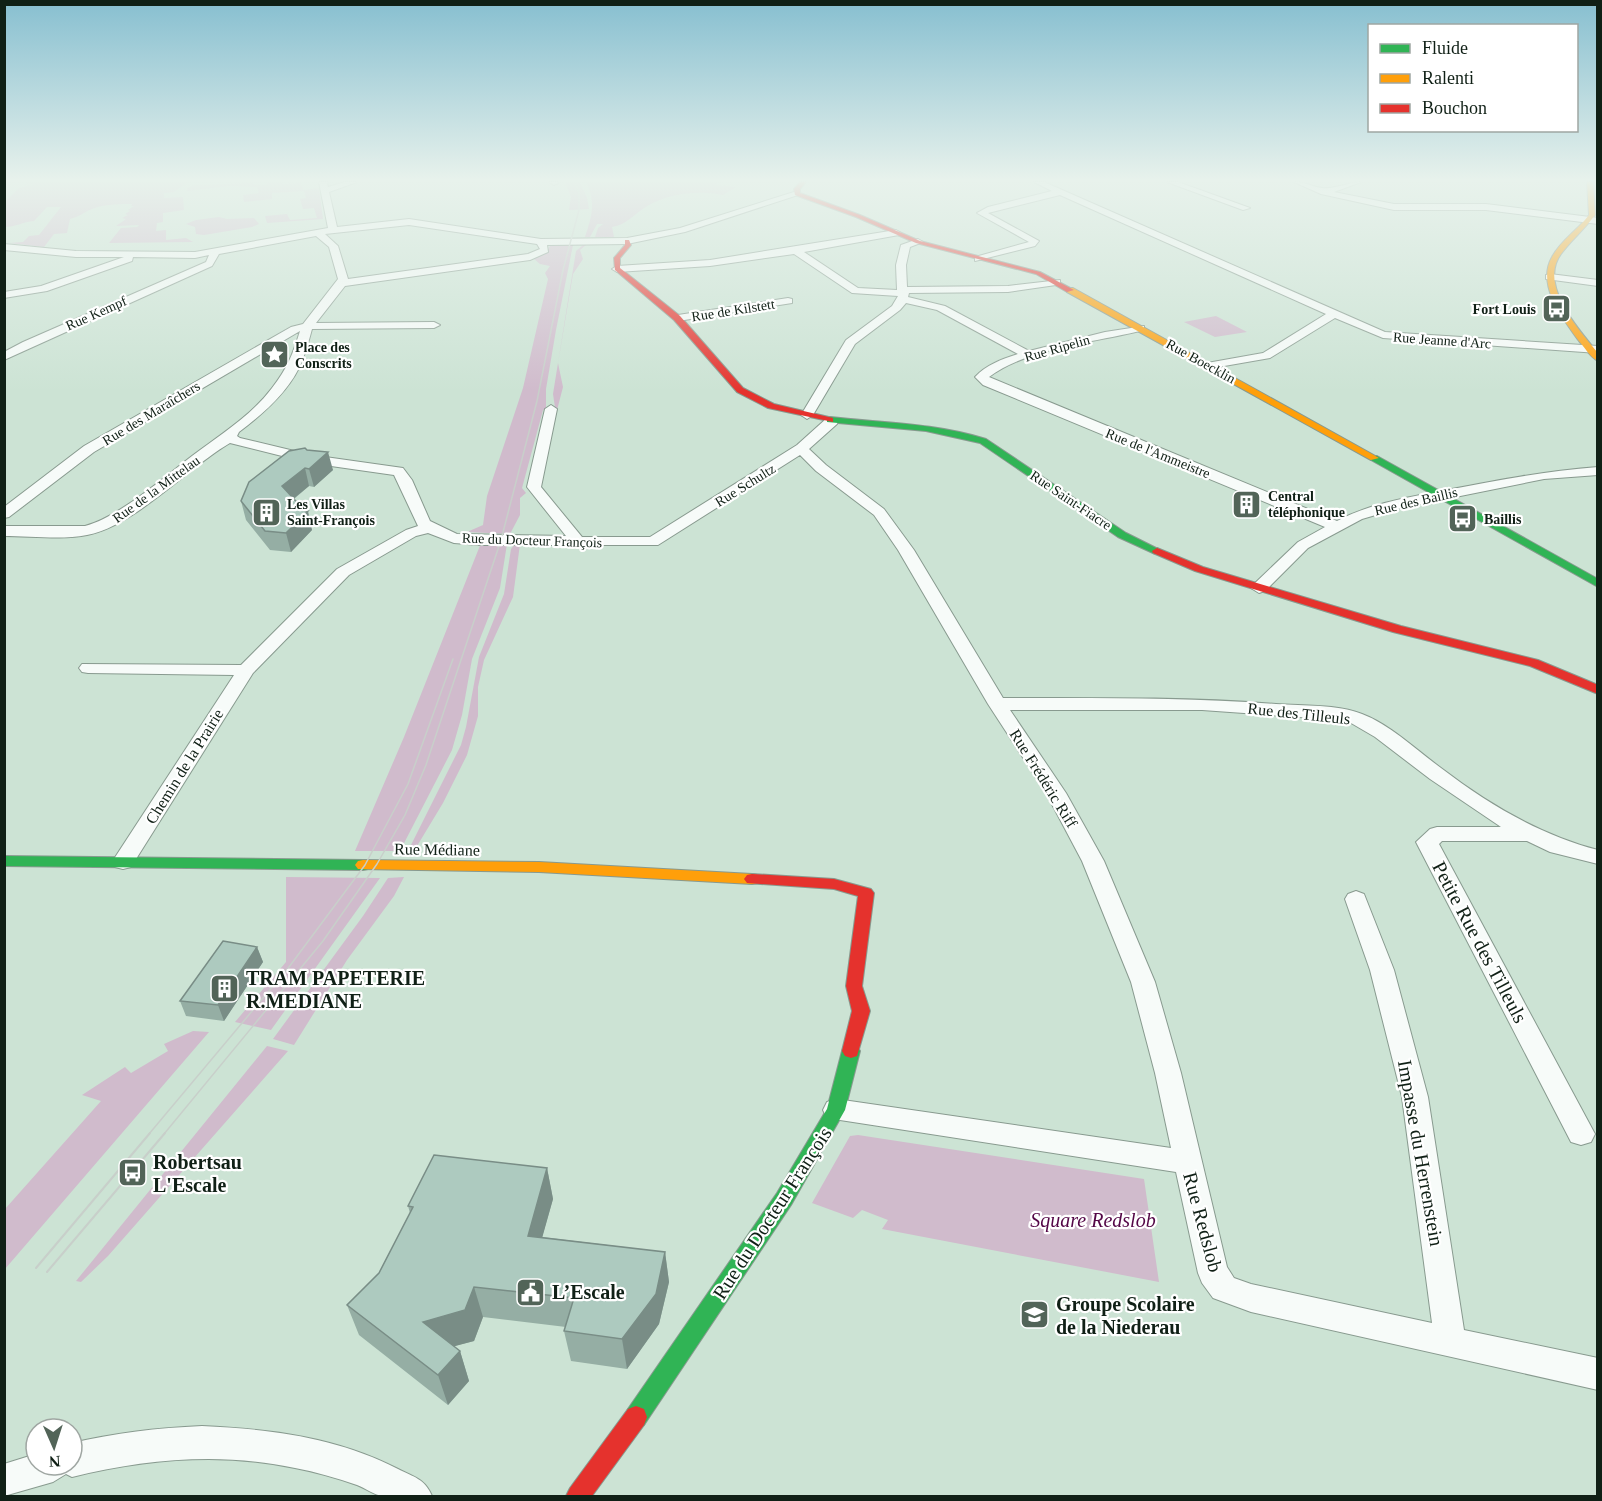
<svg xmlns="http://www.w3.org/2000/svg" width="1602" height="1501" font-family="Georgia,serif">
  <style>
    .green { fill: #d0bbcc }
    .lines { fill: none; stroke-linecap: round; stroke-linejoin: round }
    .street-casing { stroke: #889a8f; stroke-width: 2 }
    .fast-casing { stroke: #889a8f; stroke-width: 2 }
    .slow-casing { stroke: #889a8f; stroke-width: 2 }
    .jam-casing { stroke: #889a8f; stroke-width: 2 }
    .street { fill: #f7fbf9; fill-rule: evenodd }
    .fast { fill: #30b455; fill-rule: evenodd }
    .slow { fill: #ff9f0a; fill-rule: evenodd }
    .jam { fill: #e5322d; fill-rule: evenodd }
    .tram-far1 { stroke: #c8cfca; stroke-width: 1.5 }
    .tram { stroke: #c8cfca; stroke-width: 2 }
    .wall { fill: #95aea4 }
    .shaded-wall { fill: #798d86 }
    .building { fill: #adcabf; stroke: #798d86; stroke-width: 1.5 }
    .labels { text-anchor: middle; stroke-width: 4.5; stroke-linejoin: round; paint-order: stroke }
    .far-poi-label { font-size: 14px; font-weight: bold; fill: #102016; stroke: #fff; text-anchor: start }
    .far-street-label { font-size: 14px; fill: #102016; stroke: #fff }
    .street-label { font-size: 16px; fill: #102016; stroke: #fff }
    .near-street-label { font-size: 20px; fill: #102016; stroke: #fff }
    .near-poi-label { font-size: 20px; font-weight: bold; fill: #102016; stroke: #fff; text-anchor: start }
    .near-park-label { font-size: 20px; font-style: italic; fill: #540747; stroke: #fff }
  </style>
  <rect width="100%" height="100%" fill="#cce3d4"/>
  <path class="green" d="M 34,182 L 188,182 L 174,192 L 164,193 L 164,198 L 183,197 L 184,210 L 163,213 L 163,222 L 157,223 L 156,231 L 166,230 L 166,240 L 186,238 L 193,242 L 109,243 L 121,228 L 137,227 L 139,225 L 116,226 L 126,219 L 122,218 L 128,215 L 125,214 L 130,211 L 128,210 L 134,206 L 131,206 L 132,204 C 119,204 105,204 92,209 C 84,212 79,217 70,219 L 67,233 L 54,234 L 44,247 L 9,243 L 23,242 L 29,236 L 39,235 L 61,207 L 47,207 L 34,221 C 23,222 15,227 5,227 L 5,202 L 19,188 L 34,184 L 22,185 Z
    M 268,182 L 281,182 L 282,184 L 301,183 L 303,190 L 319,188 L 323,219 L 267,223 L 265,216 L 287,214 L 290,220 L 317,218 L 314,208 L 303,209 L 300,199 L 306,198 L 304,191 L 272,193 L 272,199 L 244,202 L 243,195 L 259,193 L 257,187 L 229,186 L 187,191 L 187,188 L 194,185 L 253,183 L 254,185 L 267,185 Z
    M 565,182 L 580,182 L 587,198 L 589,209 L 569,210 L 571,197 Z
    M 586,182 L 718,182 L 716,185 L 736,187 L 723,195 C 701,190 669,193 649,205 C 633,214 627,225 612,227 L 614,237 L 595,237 L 598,228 L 603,224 L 597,224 L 590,237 L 585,237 C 592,216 596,202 586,182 Z
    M 219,217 L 227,219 L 254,218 L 259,224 L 252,227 L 204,235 L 196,234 L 195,227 L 186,224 L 196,220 Z
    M 573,245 L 556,330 L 546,389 L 546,409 L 543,410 L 522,488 L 526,493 L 520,498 L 520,515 L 510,534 L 467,532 L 483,525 L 487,496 L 523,388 L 548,279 L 545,273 L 550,266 L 540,264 L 534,259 L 546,253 L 550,246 Z
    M 583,245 L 586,245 L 580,250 L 583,259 L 573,274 L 558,363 L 563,387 L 556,414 L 553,394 L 576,251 Z
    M 1216,316 L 1247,332 L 1215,337 L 1184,322 Z
    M 481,543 L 507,544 L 500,588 L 472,659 L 462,715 L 452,750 L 400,851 L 355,851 L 404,737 Z
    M 515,544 L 520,544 L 513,597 L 484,660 L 478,687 L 478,716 L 467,755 L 443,803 L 414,851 L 408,851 L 461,745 L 466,727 L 479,657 L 504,594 L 511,549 Z
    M 286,877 L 380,878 L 271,1030 L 235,1022 L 286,962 Z
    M 404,877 L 394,896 L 347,960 L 294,1045 L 273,1039 L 363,916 L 388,878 Z
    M 193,1031 L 209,1032 L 5,1269 L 5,1209 L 101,1101 L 82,1095 L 125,1067 L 131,1073 L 168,1051 L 164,1044 Z
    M 267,1046 L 288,1051 L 108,1256 L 81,1282 L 76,1281 Z
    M 858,1135 L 1144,1179 L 1159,1282 L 882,1229 L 888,1220 L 862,1210 L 853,1218 L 812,1203 L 850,1136 Z"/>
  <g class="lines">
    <defs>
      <path id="street" d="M 319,182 L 327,182 L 328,187 L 345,182 L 357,182 L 329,192 L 337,227 L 409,219 L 541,239 L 627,238 L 680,228 L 794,192 L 801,194 L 685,232 L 627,244 L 547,245 L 548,252 L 530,260 L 345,286 L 316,323 L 434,322 L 440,325 L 434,328 L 312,329 C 309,340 306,351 302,361 C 291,390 263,414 239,432 L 237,436 L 240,438 L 311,455 L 403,468 L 412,480 L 430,521 L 457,534 L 566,536 L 527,487 L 545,409 L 551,405 L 557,409 L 541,487 L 582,537 L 650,537 L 797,445 L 827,418 L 837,418 L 838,421 L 837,424 L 809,449 L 826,465 L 884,509 L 914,550 L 1003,698 C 1094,698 1185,697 1276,704 C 1304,706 1337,704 1362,714 C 1391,725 1416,750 1441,768 C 1488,804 1540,835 1598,850 L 1598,864 L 1550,852 L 1527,841 L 1442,841 L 1439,844 L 1595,1134 L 1591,1142 L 1581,1145 L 1571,1142 L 1416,842 L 1430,829 L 1437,827 L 1501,827 L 1430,779 L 1375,737 L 1351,723 L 1327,719 L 1202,710 L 1010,710 L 1066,793 L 1104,861 L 1155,982 L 1181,1073 L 1227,1267 L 1234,1278 L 1251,1284 L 1432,1323 L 1402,1097 L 1370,970 L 1345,899 L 1348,894 L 1356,891 L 1364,894 L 1394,970 L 1428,1097 L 1464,1330 L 1598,1358 L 1598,1390 L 1251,1312 L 1213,1298 L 1202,1283 L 1198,1273 L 1176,1172 L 827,1118 L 823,1110 L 827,1102 L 836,1099 L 1171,1148 L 1155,1073 L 1131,982 L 1082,861 L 1046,793 L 988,704 L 898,550 L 874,515 L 816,471 L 800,455 L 658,545 L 480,545 L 454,543 L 428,533 L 416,536 L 349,575 L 253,673 L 131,867 L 123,869 L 115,867 L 112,862 L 234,675 L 88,673 L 82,672 L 79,668 L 82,664 L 241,665 L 337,569 L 406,530 L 418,526 L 394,475 L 310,463 L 230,443 C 187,468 135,526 87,535 C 63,540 30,536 4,536 L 4,526 L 85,526 C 119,517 163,478 192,456 C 220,435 251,416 272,388 C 287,369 293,354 300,331 L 94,452 L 9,517 L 4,518 L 4,507 L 84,446 L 291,327 L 303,324 L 338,279 L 329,247 L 316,236 L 219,254 L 212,266 L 4,360 L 4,352 L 23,342 L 206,262 L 209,255 L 195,258 L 133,257 L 132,261 L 47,291 L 4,298 L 4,292 L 41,286 L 124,257 L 76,257 L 4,250 L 4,244 L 76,251 L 195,252 L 328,228 ZM 409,225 L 537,244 L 540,249 L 528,254 L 348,279 L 338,246 L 325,234 Z
        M 549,182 L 557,182 L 558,183 L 554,185 Z
        M 1034,182 L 1044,182 L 1385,332 L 1598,346 L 1598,353 L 1383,338 L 1335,318 L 1270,358 L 1207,369 L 1207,363 L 1263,353 L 1326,314 L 1060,195 L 988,213 L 1039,241 L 1035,246 L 975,261 L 975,257 L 1029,242 L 977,213 L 988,207 L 1052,191 Z
        M 1167,182 L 1178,182 L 1250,208 L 1243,210 Z
        M 1294,182 C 1305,181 1312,187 1322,188 C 1333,190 1349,182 1361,182 L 1334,192 L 1394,204 L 1486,204 L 1598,218 L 1598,224 L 1486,210 L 1394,210 L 1321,194 Z
        M 896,230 L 901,233 L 899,235 L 804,252 L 858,288 L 897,290 L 896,265 L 901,245 L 918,239 L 923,242 L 910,247 L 906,265 L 907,287 L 1008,286 L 1060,280 L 1060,284 L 1056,285 L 1008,292 L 909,293 L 908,297 L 945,306 L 1029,351 L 1105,332 L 1144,326 L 1144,330 C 1097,342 1027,348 989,377 L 1337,521 C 1371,503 1410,497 1447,490 C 1498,480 1546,471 1598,467 L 1598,475 L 1544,479 L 1396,509 L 1362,519 L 1308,548 L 1265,591 L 1259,593 L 1251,588 L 1253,585 L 1298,542 L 1325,527 L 983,385 L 975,377 C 986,365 1002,359 1018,354 L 937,310 L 906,303 L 900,310 L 855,344 L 813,415 L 807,419 L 801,415 L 846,340 L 892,306 L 898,296 L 852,293 L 794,254 L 710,266 L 617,272 L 612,269 L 617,266 L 710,260 Z
        M 1550,274 L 1598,280 L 1598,286 L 1546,279 L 1546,275 Z
        M 788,298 L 792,299 L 792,303 L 678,321 L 673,318 L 678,315 Z
        M 202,1426 C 269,1429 337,1437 398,1469 C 414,1477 425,1479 432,1496 C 418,1498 396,1499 382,1496 C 374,1495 365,1488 357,1485 C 337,1478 316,1472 295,1468 C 221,1452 145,1459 72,1477 L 66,1474 L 53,1482 L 4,1496 L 4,1464 L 36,1454 L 36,1465 L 72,1465 L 72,1443 C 115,1433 157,1428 202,1426 Z"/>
      <path id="fast" d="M 830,417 C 883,423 935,423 986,439 L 1126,533 L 1162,551 L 1157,554 L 1153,553 L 1118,537 L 980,443 L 926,431 L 827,422 L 827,418 Z
        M 1371,456 L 1377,456 L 1598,579 L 1598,587 L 1371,460 Z
        M 4,856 L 363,860 L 368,861 L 371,865 L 368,869 L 363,870 L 4,866 Z
        M 851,1044 L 857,1046 L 860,1051 L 845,1110 L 791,1205 L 644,1425 L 636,1428 L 628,1425 L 625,1417 L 628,1409 L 777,1193 L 827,1109 L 842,1051 L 845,1046 Z"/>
      <path id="slow" d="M 1587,182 L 1593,182 L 1595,215 C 1585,229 1571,240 1561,254 C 1538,285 1579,330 1598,353 L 1598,361 C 1590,357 1585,348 1579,341 C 1563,319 1536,285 1552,257 C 1561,240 1578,230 1589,215 Z
        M 1067,288 L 1073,288 L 1379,458 L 1371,460 L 1067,292 Z
        M 363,860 L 539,862 L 752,874 L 757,875 L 760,879 L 757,883 L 752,884 L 539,872 L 358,869 L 355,865 L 358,861 Z"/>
      <path id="jam" d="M 800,182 L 806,182 L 800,189 L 800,193 L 860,215 L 920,241 L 1040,272 L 1074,290 L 1067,292 L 1036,274 L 916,243 L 856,217 L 795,195 L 794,189 Z
        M 625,240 L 629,240 L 631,245 L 620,258 L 620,268 L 680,316 L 743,388 L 774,404 L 833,418 L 833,422 L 768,408 L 737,392 L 674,320 L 615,270 L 614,258 L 625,245 Z
        M 1157,548 L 1203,567 L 1401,626 L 1538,660 L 1598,685 L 1598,694 L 1530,666 L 1393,632 L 1195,571 L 1153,553 L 1152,551 Z
        M 752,874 L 834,879 L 871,889 L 874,893 L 862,986 L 870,1011 L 857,1056 L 851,1058 L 845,1056 L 842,1051 L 852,1011 L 846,986 L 858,896 L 834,889 L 747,883 L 744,879 L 747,875 Z
        M 636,1406 L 644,1409 L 647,1417 L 644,1425 L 592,1496 L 566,1496 L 570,1488 L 628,1409 Z"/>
    </defs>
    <use href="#street" class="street-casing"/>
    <use href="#fast" class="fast-casing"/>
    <use href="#slow" class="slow-casing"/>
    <use href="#jam" class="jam-casing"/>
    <use href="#street" class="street"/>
    <use href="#fast" class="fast"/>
    <use href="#slow" class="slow"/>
    <use href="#jam" class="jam"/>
    <path class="tram-far1" d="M 149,1134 L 289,967 L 365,865 L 408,784 L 453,659
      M 164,1134 L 323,941 L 377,864 L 405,815 L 426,765 L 501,540 L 537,401 L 563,270 L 579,210 L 579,194 L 575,182"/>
    <path class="tram" d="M 36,1268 L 150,1133
      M 47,1272 L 165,1133"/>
  </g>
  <path class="wall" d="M 307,450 L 333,470 L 314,487 L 309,486 L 294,499 L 312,530 L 291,552 L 270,550 L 246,520 L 241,501 Z
    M 257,947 L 263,962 L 224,1021 L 186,1016 L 180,1001 Z
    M 547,1168 L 553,1199 L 542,1237 L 665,1252 L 669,1282 L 659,1324 L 627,1369 L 571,1361 L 564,1331 L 566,1327 L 483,1317 L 474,1341 L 454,1346 L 460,1351 L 469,1381 L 448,1405 L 359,1335 L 347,1305 L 379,1273 L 410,1213 L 408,1206 Z"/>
  <path class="shaded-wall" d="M 328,452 L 333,470 L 314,487 L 309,469 Z
    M 305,468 L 309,486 L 287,504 L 282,486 Z
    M 308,511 L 312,530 L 291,552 L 286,533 Z
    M 257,947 L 263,962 L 224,1021 L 218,1005 Z
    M 547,1168 L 553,1199 L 534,1267 L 528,1236 Z
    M 665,1252 L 669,1282 L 659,1324 L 627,1369 L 622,1339 Z
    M 474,1287 L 483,1317 L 474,1341 L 433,1352 L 423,1322 Z
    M 460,1351 L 469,1381 L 448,1405 L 438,1375 Z"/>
  <path class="building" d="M 305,448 L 307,450 L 328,452 L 309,469 L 305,468 L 282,486 L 305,511 L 308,511 L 286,533 L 265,531 L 241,501 L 249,482 L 289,451 Z
    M 223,941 L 257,947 L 218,1005 L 180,1001 Z
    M 434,1155 L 547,1168 L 528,1236 L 665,1252 L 656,1294 L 622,1339 L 564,1331 L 574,1298 L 474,1287 L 465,1310 L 423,1322 L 460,1351 L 438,1375 L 347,1305 L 379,1273 L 413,1207 L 408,1206 Z"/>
  <linearGradient id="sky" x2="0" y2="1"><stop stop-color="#87bfd0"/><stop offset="0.46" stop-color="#e8f2ec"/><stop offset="1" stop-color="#e8f2ec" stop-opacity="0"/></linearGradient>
  <rect width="1602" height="392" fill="url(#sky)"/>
  <defs>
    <symbol id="bus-square" viewBox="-11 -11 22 22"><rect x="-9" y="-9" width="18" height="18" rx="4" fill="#526458" stroke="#fff"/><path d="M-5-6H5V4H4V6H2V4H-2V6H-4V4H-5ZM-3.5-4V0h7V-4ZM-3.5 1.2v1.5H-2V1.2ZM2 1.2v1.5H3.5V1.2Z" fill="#fff"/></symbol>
    <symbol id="sight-square" viewBox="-11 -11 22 22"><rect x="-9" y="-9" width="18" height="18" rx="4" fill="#526458" stroke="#fff"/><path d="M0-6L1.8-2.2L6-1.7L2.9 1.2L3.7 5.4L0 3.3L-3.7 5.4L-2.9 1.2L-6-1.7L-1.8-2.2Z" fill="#fff"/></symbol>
    <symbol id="building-square" viewBox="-11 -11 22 22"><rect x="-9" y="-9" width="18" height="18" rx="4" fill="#526458" stroke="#fff"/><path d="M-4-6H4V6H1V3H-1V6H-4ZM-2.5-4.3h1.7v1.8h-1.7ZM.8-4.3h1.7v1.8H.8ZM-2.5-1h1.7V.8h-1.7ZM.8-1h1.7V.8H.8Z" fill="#fff"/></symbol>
    <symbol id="civic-square" viewBox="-11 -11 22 22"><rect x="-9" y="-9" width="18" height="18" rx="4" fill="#526458" stroke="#fff"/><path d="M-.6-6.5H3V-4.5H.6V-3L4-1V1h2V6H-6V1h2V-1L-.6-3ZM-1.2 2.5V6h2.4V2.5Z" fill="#fff"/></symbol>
    <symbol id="school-square" viewBox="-11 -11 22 22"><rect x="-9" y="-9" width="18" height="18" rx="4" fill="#526458" stroke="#fff"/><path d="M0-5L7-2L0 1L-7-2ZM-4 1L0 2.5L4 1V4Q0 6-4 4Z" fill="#fff"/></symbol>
  </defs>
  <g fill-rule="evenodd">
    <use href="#bus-square" x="1540" y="292" width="33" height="33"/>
    <use href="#sight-square" x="258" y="338" width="33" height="33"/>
    <use href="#building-square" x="1230" y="488" width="33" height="33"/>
    <use href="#building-square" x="250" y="496" width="33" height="33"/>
    <use href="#bus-square" x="1446" y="502" width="33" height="33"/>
    <use href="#building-square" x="208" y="972" width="33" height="33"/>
    <use href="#bus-square" x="116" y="1156" width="33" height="33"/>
    <use href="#civic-square" x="514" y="1276" width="33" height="33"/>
    <use href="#school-square" x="1018" y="1298" width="33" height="33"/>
  </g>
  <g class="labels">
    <g class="far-poi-label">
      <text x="1536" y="314" text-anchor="end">Fort Louis</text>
      <text x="295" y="352">Place des<tspan x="295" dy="16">Conscrits</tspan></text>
      <text x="1268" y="501">Central<tspan x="1268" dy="16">téléphonique</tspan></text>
      <text x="287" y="509">Les Villas<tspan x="287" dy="16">Saint-François</tspan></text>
      <text x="1484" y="524">Baillis</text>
    </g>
    <g class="far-street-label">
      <text transform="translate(733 310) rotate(-9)" y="5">Rue de Kilstett</text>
      <text transform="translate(96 313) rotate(-24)" y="5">Rue Kempf</text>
      <text transform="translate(1442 340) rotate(4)" y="5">Rue Jeanne d'Arc</text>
      <text transform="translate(1057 348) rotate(-16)" y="5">Rue Ripelin</text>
      <text transform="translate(1201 361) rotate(29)" y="5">Rue Boecklin</text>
      <text transform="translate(151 413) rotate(-31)" y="5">Rue des Maraîchers</text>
      <text transform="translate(1158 453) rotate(22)" y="5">Rue de l'Ammeistre</text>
      <text transform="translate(745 485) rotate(-32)" y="5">Rue Schultz</text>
      <text transform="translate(156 489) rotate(-36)" y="5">Rue de la Mittelau</text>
      <text transform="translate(1071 500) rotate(34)" y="5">Rue Saint-Fiacre</text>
      <text transform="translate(1416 501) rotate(-13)" y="5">Rue des Baillis</text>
      <text transform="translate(532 540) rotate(2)" y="5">Rue du Docteur François</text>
    </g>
    <g class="street-label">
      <text transform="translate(1299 713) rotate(6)" y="6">Rue des Tilleuls</text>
      <text transform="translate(184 766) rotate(-58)" y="6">Chemin de la Prairie</text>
      <text transform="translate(1044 778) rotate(58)" y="6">Rue Frédéric Riff</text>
      <text transform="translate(437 849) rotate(1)" y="6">Rue Médiane</text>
    </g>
    <g class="near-street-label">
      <text transform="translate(1480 942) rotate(62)" y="7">Petite Rue des Tilleuls</text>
      <text transform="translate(1421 1153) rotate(80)" y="7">Impasse du Herrenstein</text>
      <text transform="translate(772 1213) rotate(-57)" y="7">Rue du Docteur François</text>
      <text transform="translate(1203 1222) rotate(75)" y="7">Rue Redslob</text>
    </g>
    <g class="near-poi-label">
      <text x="246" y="985">TRAM PAPETERIE<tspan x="246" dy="23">R.MEDIANE</tspan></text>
      <text x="153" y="1169">Robertsau<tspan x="153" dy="23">L'Escale</tspan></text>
      <text x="552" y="1299">L’Escale</text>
      <text x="1056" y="1311">Groupe Scolaire<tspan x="1056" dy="23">de la Niederau</tspan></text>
    </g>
    <g class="near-park-label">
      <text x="1093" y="1227">Square Redslob</text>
    </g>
  </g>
  <rect width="1602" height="1501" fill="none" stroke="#102016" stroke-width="12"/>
  <rect x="1368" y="24" width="210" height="108" fill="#ffffff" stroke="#9fa6a2" stroke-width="1.5"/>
  <rect x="1380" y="44" width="30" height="9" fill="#30b455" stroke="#9fa6a2" stroke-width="1.5"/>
  <text x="1422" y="54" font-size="18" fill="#102016">Fluide</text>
  <rect x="1380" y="74" width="30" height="9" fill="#ff9f0a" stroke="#9fa6a2" stroke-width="1.5"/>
  <text x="1422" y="84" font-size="18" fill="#102016">Ralenti</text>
  <rect x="1380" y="104" width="30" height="9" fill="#e5322d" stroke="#9fa6a2" stroke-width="1.5"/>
  <text x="1422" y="114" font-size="18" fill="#102016">Bouchon</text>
  <g transform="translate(54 1447) rotate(177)"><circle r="28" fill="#ffffff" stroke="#9fa6a2" stroke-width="1.5"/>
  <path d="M0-4.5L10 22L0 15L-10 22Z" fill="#526458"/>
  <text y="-9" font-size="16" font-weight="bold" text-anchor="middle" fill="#102016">N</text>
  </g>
</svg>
